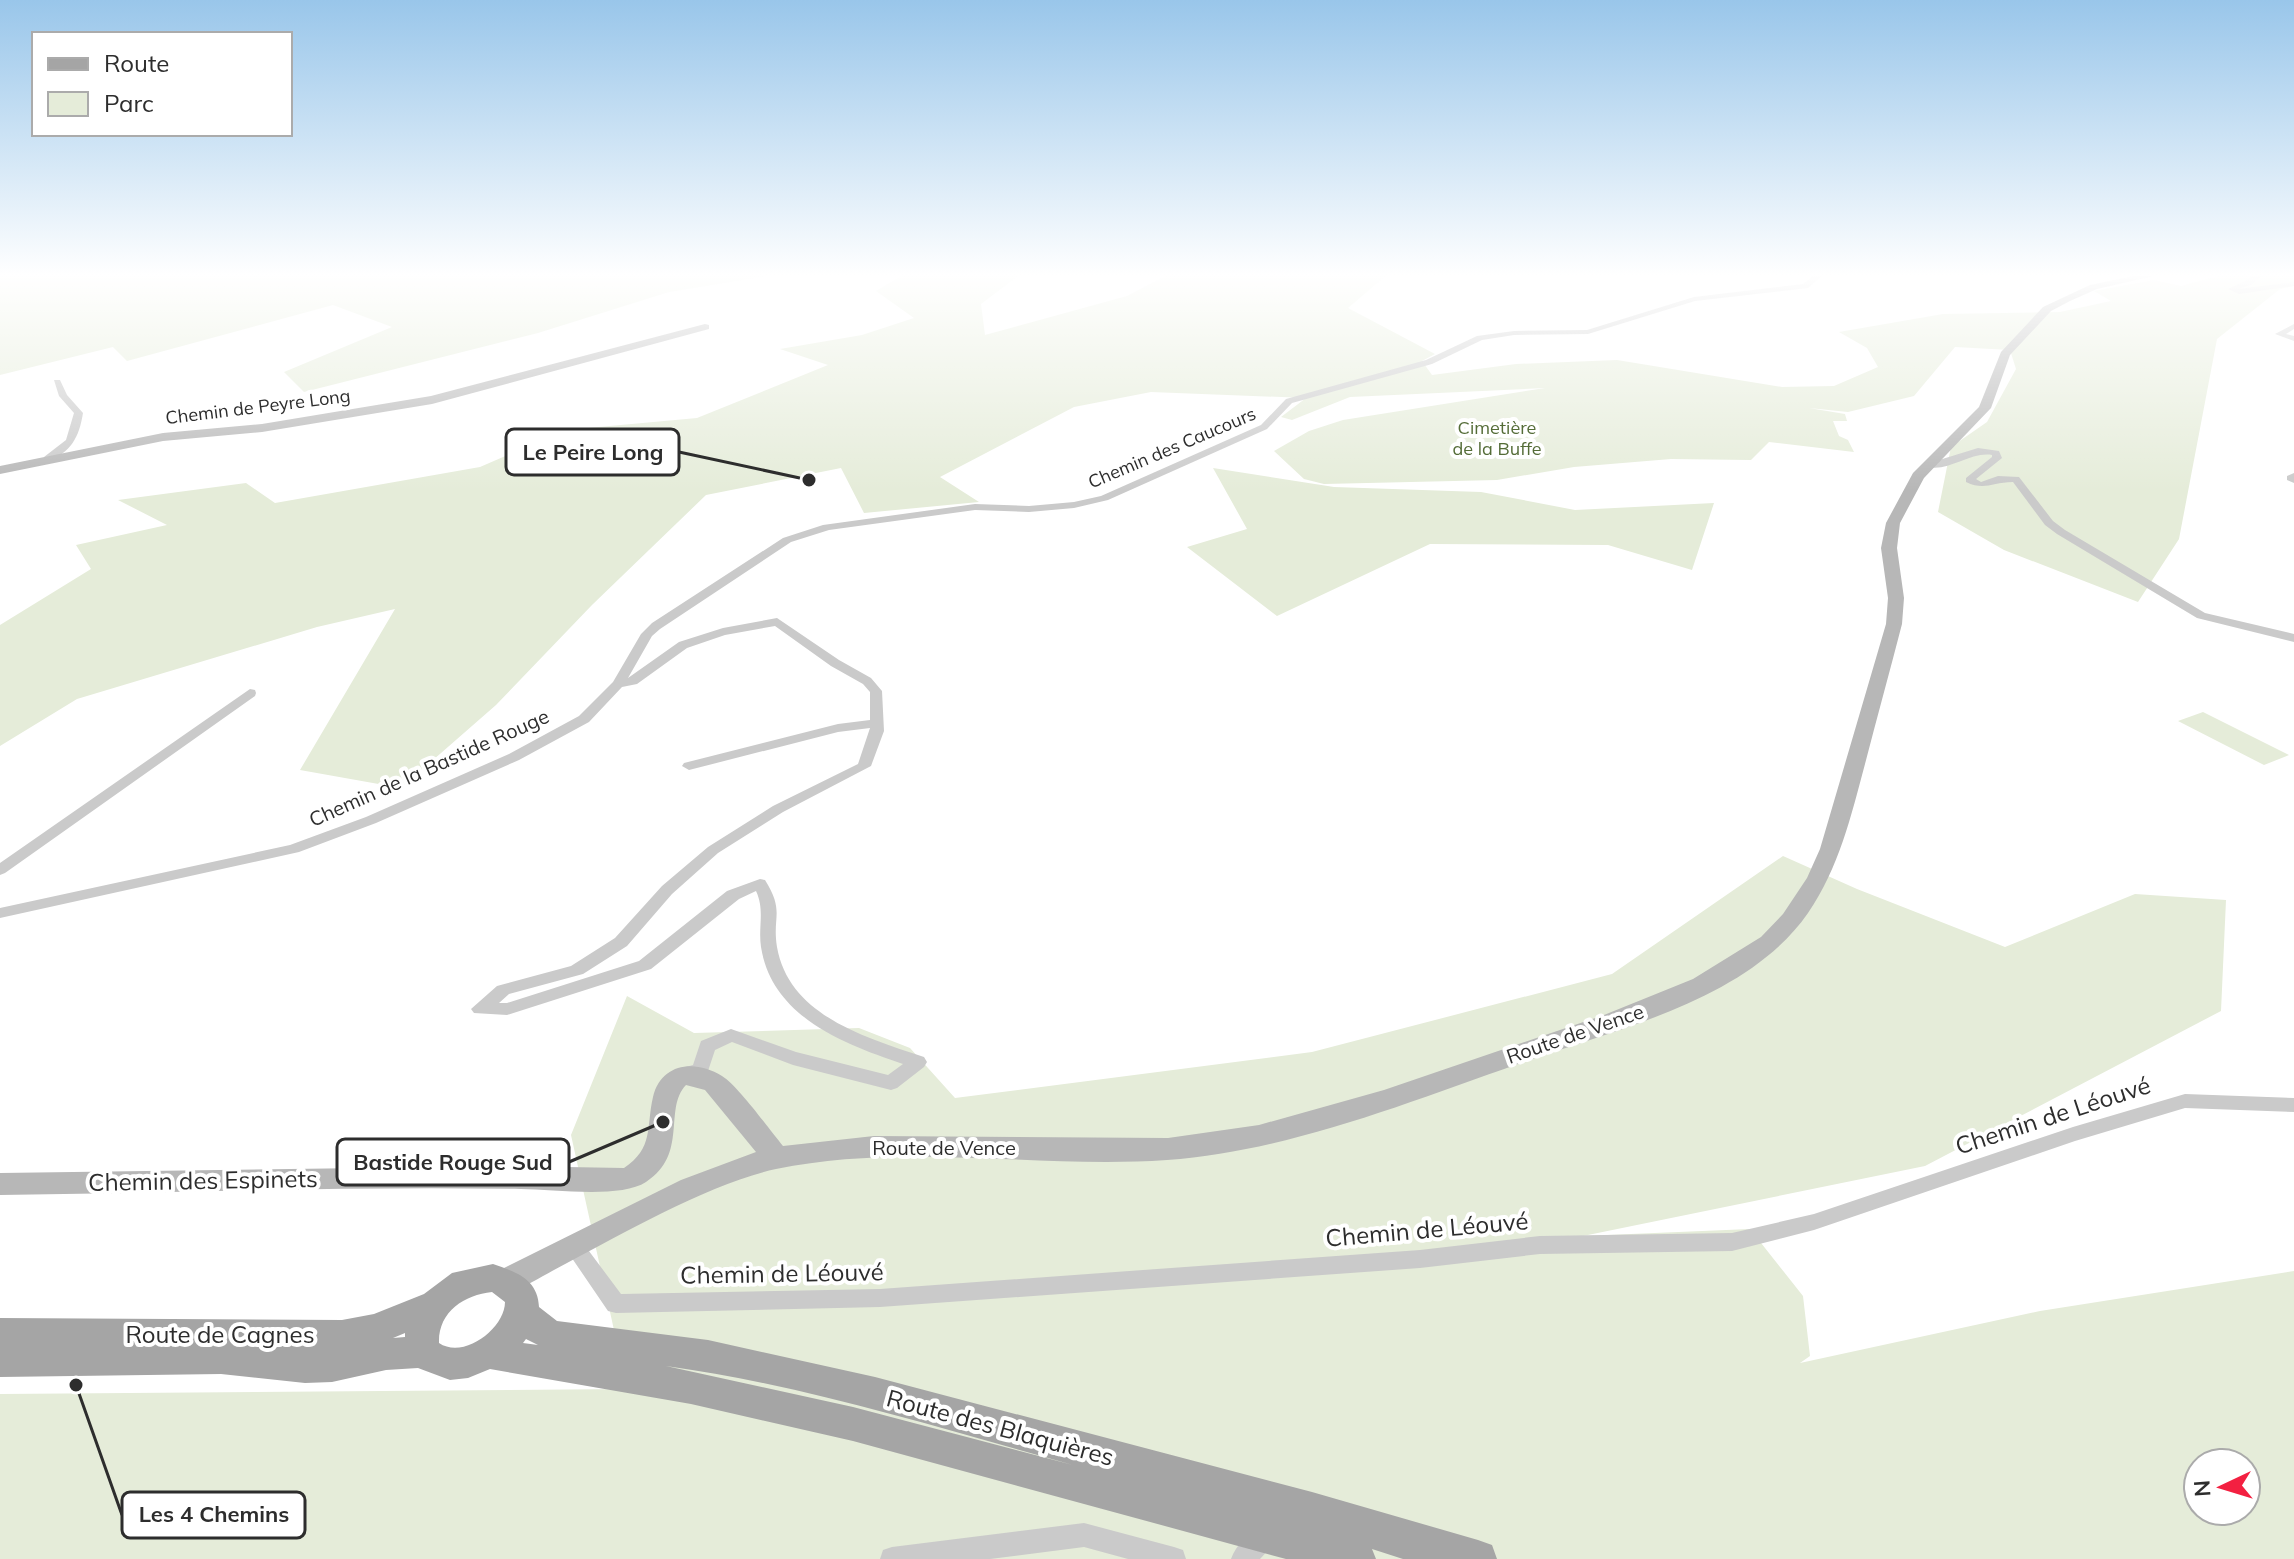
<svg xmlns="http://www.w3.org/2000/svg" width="2294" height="1559" font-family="Mulish,sans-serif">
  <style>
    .green { fill: #e5ecd9; fill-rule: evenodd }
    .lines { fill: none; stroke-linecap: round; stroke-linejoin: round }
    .street { fill: #cacaca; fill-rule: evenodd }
    .secondary { fill: #b7b7b7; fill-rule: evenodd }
    .primary { fill: #a5a5a5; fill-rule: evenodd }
    .labels { text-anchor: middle; stroke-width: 8; stroke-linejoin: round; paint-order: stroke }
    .far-street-label { font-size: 18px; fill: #2d2d2d; stroke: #fff }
    .far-park-label { font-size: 18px; fill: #546c37; stroke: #fff }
    .street-label { font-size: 20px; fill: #2d2d2d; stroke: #fff }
    .near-street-label { font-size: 24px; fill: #2d2d2d; stroke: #fff }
    .leader { fill: none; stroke: #2d2d2d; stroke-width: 3 }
    .callout-dot { fill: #2d2d2d; stroke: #fff; stroke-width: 3 }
    .callout { fill: #fff; stroke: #2d2d2d; stroke-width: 3 }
    .callout-label { font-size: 22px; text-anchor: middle; font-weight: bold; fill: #2d2d2d }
  </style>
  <rect width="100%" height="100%" fill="#fff"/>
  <path class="green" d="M 0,273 L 785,273 L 669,292 L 538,333 L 304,392 L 284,372 L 392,327 L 333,305 L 127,361 L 113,347 L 0,375 Z
    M 894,273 L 1022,273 L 981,304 L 985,335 L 1127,296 L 1171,273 L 1389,273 L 1348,308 L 1435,354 L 1422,361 L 1432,375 L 1516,364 L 1617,360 L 1782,387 L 1834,386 L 1878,367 L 1867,348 L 1839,332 L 1943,314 L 2060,312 L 2111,301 L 2094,291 L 2154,280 L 2181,286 L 2229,273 L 2294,273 L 2294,286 L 2280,289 L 2217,339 L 2179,539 L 2138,602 L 2004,550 L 1938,512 L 1951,447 L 1987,422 L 2016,369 L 2010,350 L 1955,347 L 1914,396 L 1848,412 L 1809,408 L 1845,414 L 1847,421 L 1833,421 L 1839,436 L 1848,440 L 1854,452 L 1769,442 L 1751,460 L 1671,459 L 1574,467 L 1497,480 L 1324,484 L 1304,479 L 1274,451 L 1309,431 L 1343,420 L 1545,388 L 1350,397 L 1292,420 L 1281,417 L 1306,398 L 1151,392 L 1074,407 L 940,477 L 979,502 L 864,513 L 841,468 L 706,495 L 592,605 L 496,705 L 401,788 L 300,770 L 395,609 L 317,627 L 77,699 L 0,746 L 0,625 L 91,569 L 76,545 L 167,525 L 118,500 L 246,483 L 275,503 L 480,467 L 566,430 L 697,418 L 828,365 L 780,349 L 862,335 L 914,318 L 876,291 L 901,276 Z
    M 1213,468 L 1334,487 L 1481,492 L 1575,510 L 1714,503 L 1692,570 L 1608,545 L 1430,544 L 1277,616 L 1187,547 L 1247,529 Z
    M 2203,712 L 2289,755 L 2264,765 L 2178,721 Z
    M 1783,856 L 1857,889 L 2005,947 L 2135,894 L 2226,900 L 2221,1011 L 1925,1166 L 1583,1236 L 1750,1229 L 1803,1296 L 1810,1356 L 1800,1363 L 2040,1311 L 2294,1271 L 2294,1559 L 0,1559 L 0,1394 L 627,1389 L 571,1135 L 627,996 L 694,1033 L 859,1028 L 910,1048 L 955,1098 L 1312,1052 L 1612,974 ZM 2198,1463 L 2246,1463 L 2246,1511 L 2198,1511 Z"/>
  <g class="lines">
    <path class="street" d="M 1817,273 L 1825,273 L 1808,288 L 1695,301 L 1588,334 L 1514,335 L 1482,340 L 1432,364 L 1292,403 L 1267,429 L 1108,500 L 1074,508 L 1029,512 L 975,510 L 829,530 L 791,542 L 660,629 L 652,636 L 628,678 L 679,642 L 723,628 L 777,618 L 839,660 L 871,678 L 882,691 L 884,731 L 871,766 L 783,812 L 718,853 L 672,894 L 627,946 L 583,974 L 509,994 L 499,1003 L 507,1003 L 639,961 L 727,891 L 760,879 L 765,880 C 785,912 772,916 777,947 C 789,1016 867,1038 924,1057 L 927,1062 L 924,1067 L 897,1088 L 891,1090 L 793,1065 L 732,1042 L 715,1050 L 707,1074 L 685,1081 L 679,1079 L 676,1074 L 679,1069 L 693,1065 L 701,1041 L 731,1029 L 796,1052 L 888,1075 L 903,1064 C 844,1044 772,1017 761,947 C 758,927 765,910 756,891 L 739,899 L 651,969 L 507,1015 L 474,1013 L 471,1009 L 497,986 L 571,966 L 615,938 L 662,886 L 708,847 L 773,806 L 858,764 L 870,728 L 838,732 L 689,770 L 682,766 L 684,763 L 838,724 L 870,720 L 870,692 L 863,684 L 831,666 L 775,626 L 725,635 L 687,648 L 637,684 L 622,687 L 589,722 L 519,760 L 376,823 L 299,852 L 0,918 L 0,908 L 290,845 L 366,817 L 509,754 L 579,716 L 613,682 L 641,634 L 652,623 L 783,538 L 823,525 L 975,504 L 1029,506 L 1074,502 L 1101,496 L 1261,425 L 1286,399 L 1426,360 L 1477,336 L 1514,331 L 1587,330 L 1694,297 L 1803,284 Z
      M 2257,273 L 2265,273 L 2251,285 L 2238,289 L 2294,282 L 2294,286 L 2239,294 L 2228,289 L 2245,281 Z
      M 2294,324 L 2294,329 L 2286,334 L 2294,336 L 2294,341 L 2275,334 Z
      M 54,380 L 60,380 L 67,395 L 83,413 C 79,438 71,452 47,462 L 44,461 L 44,457 L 66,440 L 74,413 L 59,396 Z
      M 1978,448 L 1999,451 L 2002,458 L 1976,479 L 1981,482 L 1998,476 L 2019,477 L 2053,521 L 2065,530 L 2205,613 L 2294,634 L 2294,642 L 2197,618 L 2057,534 L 2045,525 L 2013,482 C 1992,482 1985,491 1966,482 L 1966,478 L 1992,457 L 1992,455 C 1969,451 1944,476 1923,465 Z
      M 2294,473 L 2294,483 L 2287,480 L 2287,476 Z
      M 250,689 L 255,690 L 256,693 L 255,696 L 5,873 L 0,875 L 0,863 Z
      M 2185,1094 L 2294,1098 L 2294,1112 L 2185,1108 L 2075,1141 L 1814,1230 L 1732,1251 L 1540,1254 L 1420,1268 L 880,1307 L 616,1313 L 608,1311 L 563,1245 L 566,1239 L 573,1236 L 580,1239 L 621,1294 L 880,1289 L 1420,1250 L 1540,1236 L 1732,1233 L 1814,1214 L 2073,1127 Z
      M 1084,1523 L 1174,1547 L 1183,1550 L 1186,1559 L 1128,1559 L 1084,1547 L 990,1559 L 880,1559 L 883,1550 L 892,1547 Z
      M 1263,1525 L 1272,1528 L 1275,1537 L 1272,1546 L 1260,1559 L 1231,1559 C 1236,1545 1249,1531 1263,1525 Z"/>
    <path class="secondary" d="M 2148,273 L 2167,273 L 2097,289 L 2070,301 L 2051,311 L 2010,355 L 1991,408 L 1924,478 L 1900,523 L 1897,548 L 1904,598 L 1902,624 C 1890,671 1877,717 1865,764 C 1851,816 1839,868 1808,913 C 1747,1001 1613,1030 1518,1064 C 1404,1104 1288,1151 1167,1160 C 1037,1169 905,1142 776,1169 C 712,1183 627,1231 567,1263 C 547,1273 528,1286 507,1294 L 496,1290 L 492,1281 L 496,1272 L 681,1180 L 756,1152 L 705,1090 L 686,1085 C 663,1109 689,1154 646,1182 C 620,1199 553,1189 521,1189 C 348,1186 173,1193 0,1195 L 0,1173 L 507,1166 L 624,1168 C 654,1148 646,1127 653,1097 C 661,1063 695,1059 722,1076 C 738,1086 769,1129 783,1146 L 874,1136 L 1168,1138 L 1259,1125 L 1384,1090 L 1604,1015 L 1693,979 L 1761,937 L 1783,914 L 1807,878 L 1820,849 L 1886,624 L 1888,598 L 1881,548 L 1886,523 L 1913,473 L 1979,407 L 2001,352 L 2043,307 L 2090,285 Z
      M 705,324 L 709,325 L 709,329 L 432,404 L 262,432 L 163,441 L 0,474 L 0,466 L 163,433 L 262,424 L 431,396 Z"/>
    <path class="primary" d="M 493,1264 C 516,1272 538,1279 539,1307 L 557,1321 L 708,1340 L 875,1377 L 1312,1492 L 1478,1540 L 1492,1545 L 1497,1559 L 1403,1559 L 1372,1549 L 1376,1559 L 1286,1559 L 853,1441 L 691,1404 L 490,1369 L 468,1378 L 450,1380 L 418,1368 L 386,1370 L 332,1382 L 305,1383 L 221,1374 L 0,1377 L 0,1318 L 342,1320 L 374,1314 L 424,1294 L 452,1273 ZM 492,1292 L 505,1302 C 505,1328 464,1360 439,1343 C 438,1312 464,1295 492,1292 ZM 405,1333 L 405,1337 L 393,1338 ZM 526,1339 L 538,1345 L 523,1343 ZM 666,1366 C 804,1385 939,1428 1073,1465 L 853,1407 Z"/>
  </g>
  <linearGradient id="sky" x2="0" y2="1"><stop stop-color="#99c6ea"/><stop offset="0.56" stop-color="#fff"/><stop offset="1" stop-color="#fff" stop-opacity="0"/></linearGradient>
  <rect width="2294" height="491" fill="url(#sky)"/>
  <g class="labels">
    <g class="far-street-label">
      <text transform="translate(258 407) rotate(-7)" y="6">Chemin de Peyre Long</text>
      <text transform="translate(1172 448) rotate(-23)" y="6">Chemin des Caucours</text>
    </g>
    <g class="far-park-label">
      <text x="1497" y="434">Cimetière<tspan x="1497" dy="21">de la Buffe</tspan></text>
    </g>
    <g class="street-label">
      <text transform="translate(429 768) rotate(-24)" y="7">Chemin de la Bastide Rouge</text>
      <text transform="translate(1575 1034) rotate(-19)" y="7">Route de Vence</text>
      <text x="944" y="1155">Route de Vence</text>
    </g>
    <g class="near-street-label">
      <text transform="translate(2053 1116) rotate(-18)" y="8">Chemin de Léouvé</text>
      <text transform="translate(203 1181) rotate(-1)" y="8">Chemin des Espinets</text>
      <text transform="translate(1427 1230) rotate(-5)" y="8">Chemin de Léouvé</text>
      <text transform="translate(782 1274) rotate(-1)" y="8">Chemin de Léouvé</text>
      <text x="220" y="1343">Route de Cagnes</text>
      <text transform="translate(1000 1428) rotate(15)" y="8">Route des Blaquières</text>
    </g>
  </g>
  <path class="leader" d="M809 480L679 452M663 1122L569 1162M76 1385L122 1515"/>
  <g class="callout-dot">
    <circle cx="809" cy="480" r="8"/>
    <circle cx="663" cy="1122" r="8"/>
    <circle cx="76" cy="1385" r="8"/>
  </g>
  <g class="callout">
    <rect x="506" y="429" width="173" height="46" rx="8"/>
    <rect x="337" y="1139" width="232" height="46" rx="8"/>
    <rect x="122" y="1492" width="183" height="46" rx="8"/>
  </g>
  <g class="callout-label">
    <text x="593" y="460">Le Peire Long</text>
    <text x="453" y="1170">Bastide Rouge Sud</text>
    <text x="214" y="1522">Les 4 Chemins</text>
  </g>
  <rect x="32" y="32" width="260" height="104" fill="#ffffff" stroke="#ababab" stroke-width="2"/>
  <rect x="48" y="58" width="40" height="12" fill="#a5a5a5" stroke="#ababab" stroke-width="2"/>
  <text x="104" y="72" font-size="24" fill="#2d2d2d">Route</text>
  <rect x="48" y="92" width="40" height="24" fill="#e5ecd9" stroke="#ababab" stroke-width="2"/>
  <text x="104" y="112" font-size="24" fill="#2d2d2d">Parc</text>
  <g transform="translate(2222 1487) rotate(266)"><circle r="38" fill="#ffffff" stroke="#ababab" stroke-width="2"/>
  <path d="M0-6L14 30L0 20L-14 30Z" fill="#f32041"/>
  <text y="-12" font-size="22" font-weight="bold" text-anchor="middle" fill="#2d2d2d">N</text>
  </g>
</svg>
